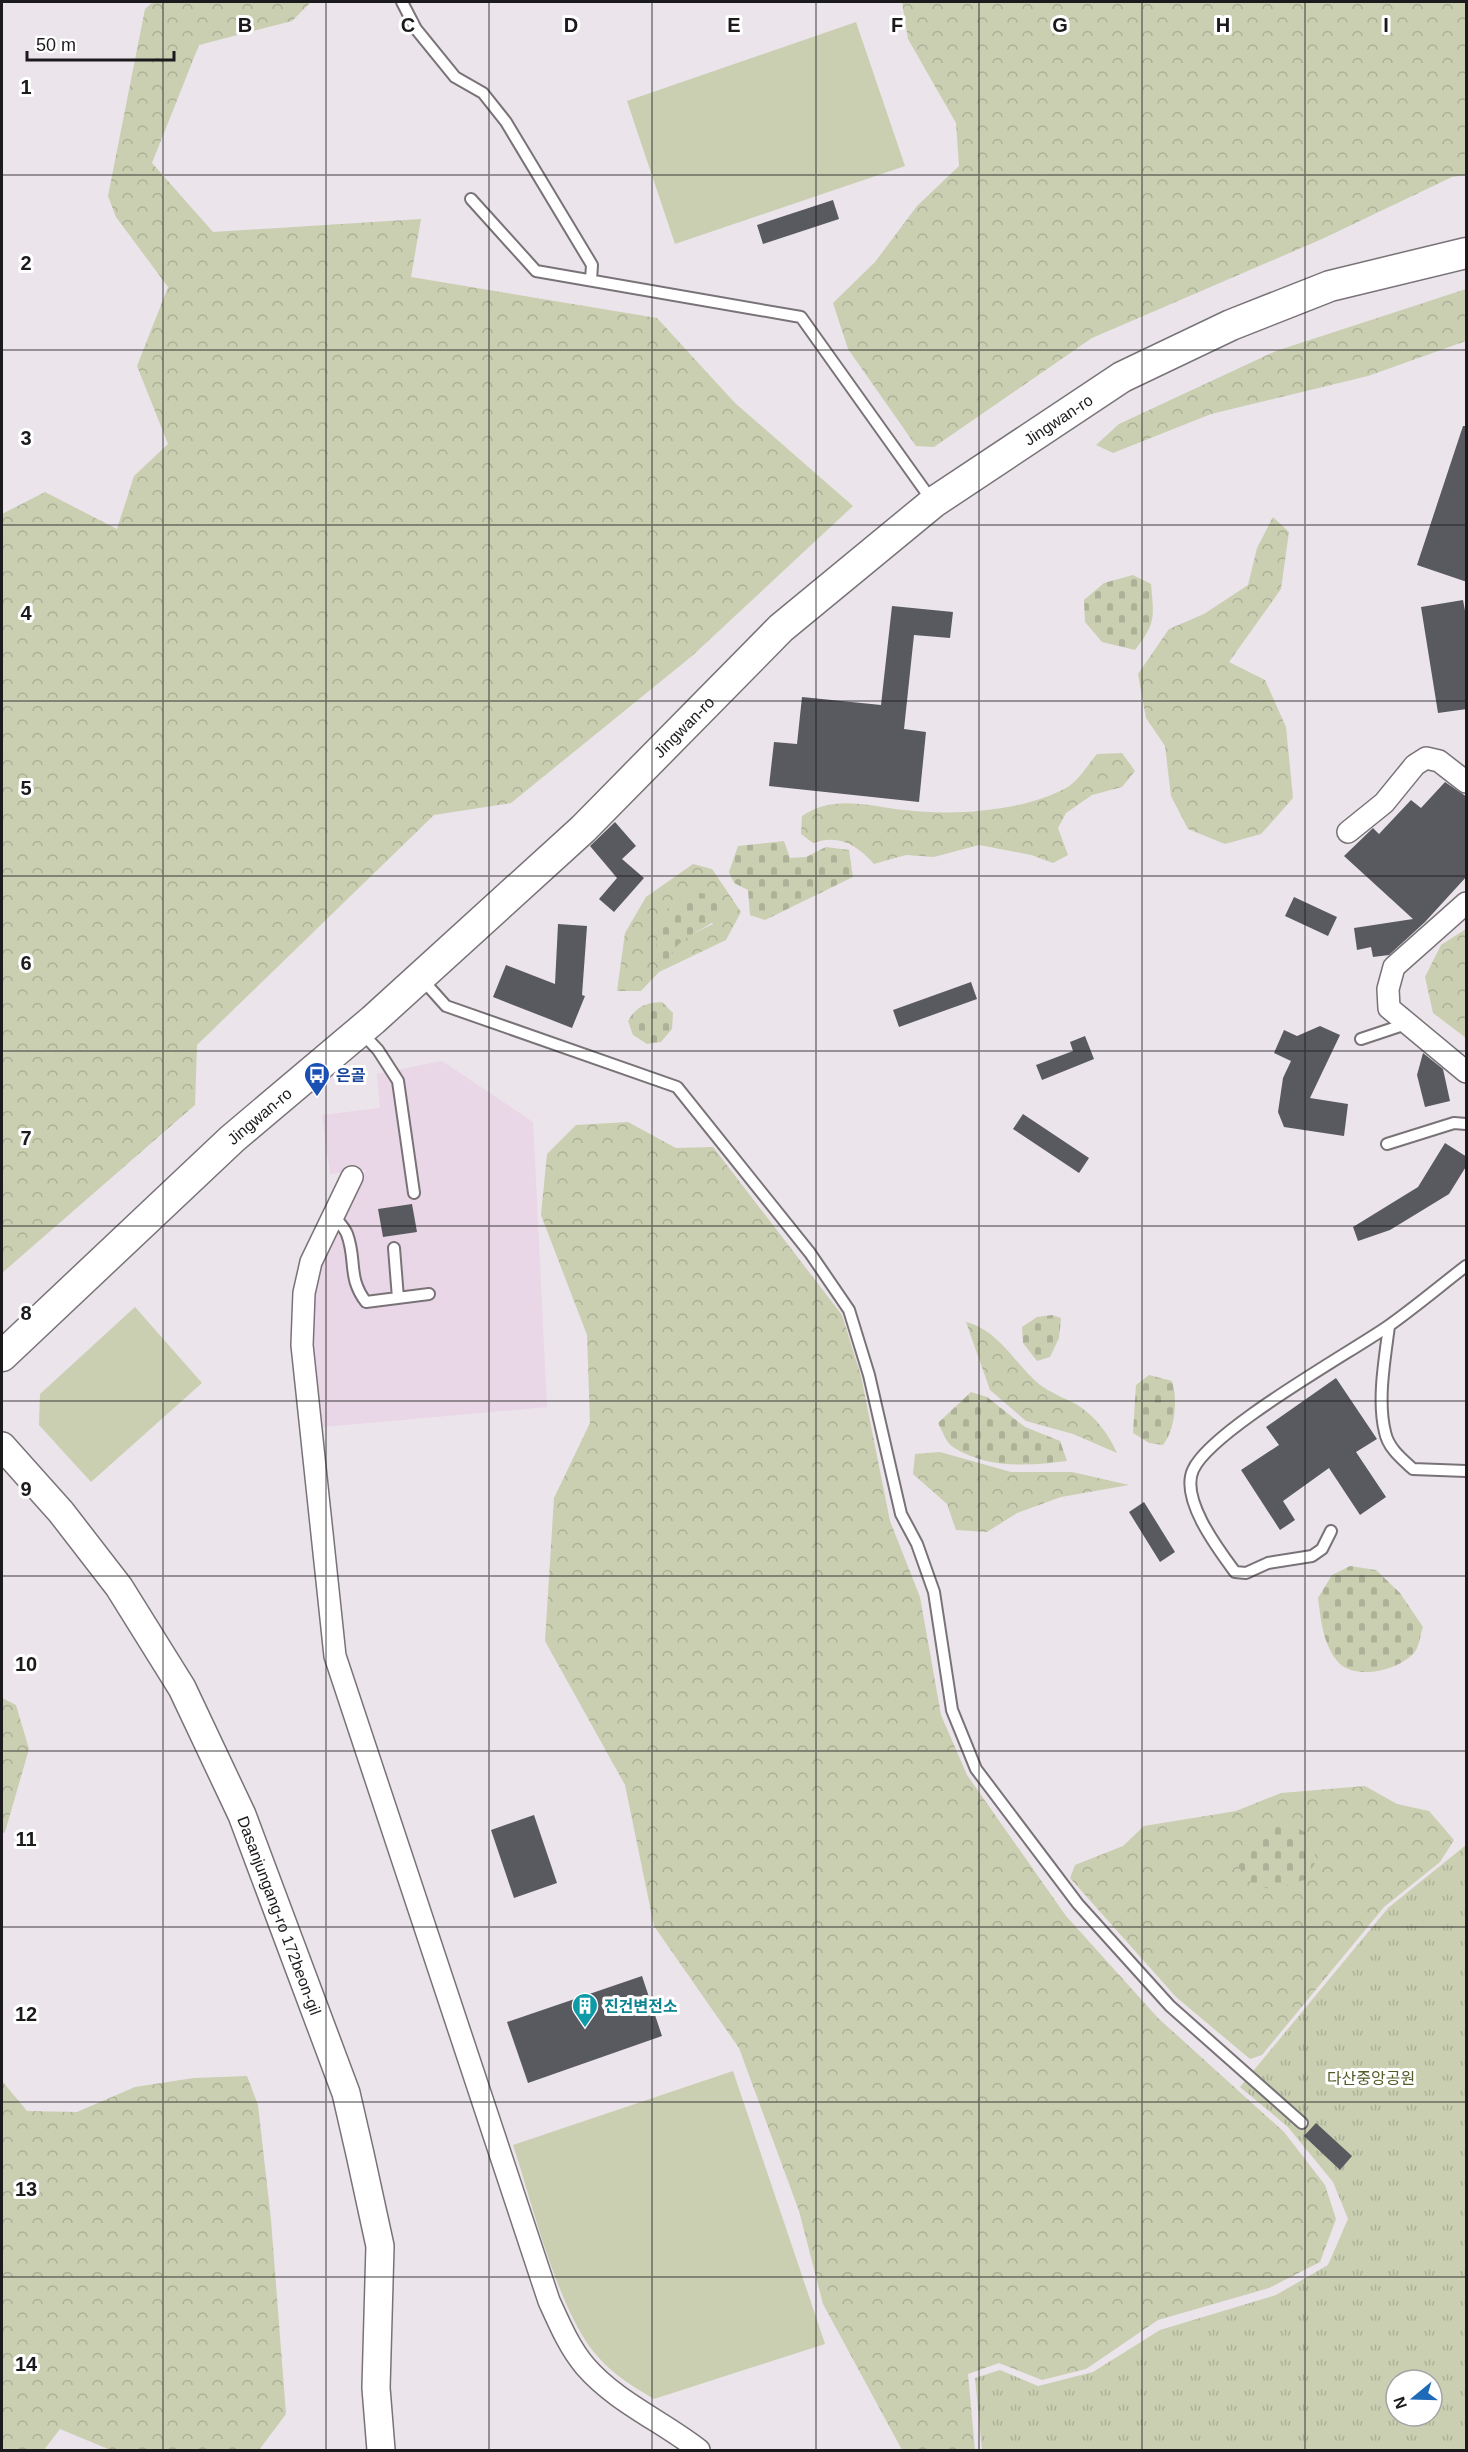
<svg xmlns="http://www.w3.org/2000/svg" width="1468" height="2452" font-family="Arial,'Noto Sans KR',sans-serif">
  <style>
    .industrial { fill: #e9d6e6 }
    .grass { fill: #c9cfb0 }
    .forest { fill: url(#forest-crowns); fill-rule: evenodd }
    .cemetery { fill: url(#cemetery-stones) }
    .park { fill: url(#park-tufts); fill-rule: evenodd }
    .building { fill: #595960 }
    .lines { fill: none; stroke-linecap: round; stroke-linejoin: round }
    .service-casing { stroke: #797378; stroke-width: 14 }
    .minor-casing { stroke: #797378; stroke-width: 24 }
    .tertiary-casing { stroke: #797378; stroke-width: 30 }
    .secondary-casing { stroke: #797378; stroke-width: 33 }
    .service { stroke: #fff; stroke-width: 10 }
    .minor { stroke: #fff; stroke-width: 21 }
    .tertiary { stroke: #fff; stroke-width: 27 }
    .secondary { stroke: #fff; stroke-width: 30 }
    .grid { fill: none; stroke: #1c1a1c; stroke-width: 1.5; stroke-opacity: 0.55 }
    .labels { text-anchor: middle; stroke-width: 6; stroke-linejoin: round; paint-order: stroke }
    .street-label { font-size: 16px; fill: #1c1a1c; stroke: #fff }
    .transit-label { font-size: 16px; font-weight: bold; fill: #164399; stroke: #fff; text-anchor: start }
    .culture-label { font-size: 16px; font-weight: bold; fill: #0d838f; stroke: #fff; text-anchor: start }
    .park-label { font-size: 16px; fill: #535a26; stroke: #fff }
    .grid-label { font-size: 20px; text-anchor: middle; font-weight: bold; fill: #1c1a1c; stroke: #fff; stroke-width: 6; stroke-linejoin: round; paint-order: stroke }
  </style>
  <defs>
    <pattern id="forest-crowns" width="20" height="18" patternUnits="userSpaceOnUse" patternTransform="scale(1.5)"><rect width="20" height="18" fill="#c9cfb0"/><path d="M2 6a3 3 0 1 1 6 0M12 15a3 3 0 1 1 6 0" fill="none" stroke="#acb197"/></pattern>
    <pattern id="cemetery-stones" width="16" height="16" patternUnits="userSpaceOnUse" patternTransform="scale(1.5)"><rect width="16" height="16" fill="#c9cfb0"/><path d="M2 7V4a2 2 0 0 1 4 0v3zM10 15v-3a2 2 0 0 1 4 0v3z" fill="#acb197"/></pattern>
    <pattern id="park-tufts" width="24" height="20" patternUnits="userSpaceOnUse" patternTransform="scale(1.5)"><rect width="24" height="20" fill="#c9cfb0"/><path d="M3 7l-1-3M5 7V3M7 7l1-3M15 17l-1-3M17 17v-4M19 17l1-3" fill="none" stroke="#acb197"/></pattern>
  </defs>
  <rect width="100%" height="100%" fill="#ebe4eb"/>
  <path class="industrial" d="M 442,1061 L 533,1122 L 547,1407 L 323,1427 L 314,1346 L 315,1295 L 320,1266 L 329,1241 L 366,1170 L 330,1174 L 322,1115 L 380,1108 L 377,1074 Z"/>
  <path class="grass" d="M 856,22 L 905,166 L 675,244 L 627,101 Z
    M 135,1307 L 202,1383 L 91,1482 L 39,1425 L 40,1394 Z
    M 733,2071 L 825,2344 L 654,2399 C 634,2387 615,2376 599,2358 C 559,2316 532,2202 513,2145 Z"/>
  <path class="forest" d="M 153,2 L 311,2 L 292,21 L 199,45 L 152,163 L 213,232 L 421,219 L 411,277 L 657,318 L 735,403 L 853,506 L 692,656 L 511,803 L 434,815 L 197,1045 L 195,1105 L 2,1273 L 2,514 L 45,492 L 117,529 L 134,476 L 168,444 L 137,366 L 168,287 L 116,217 L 108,196 L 145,9 Z
    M 902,2 L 1466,2 L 1466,175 L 1452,177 L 1322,239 L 1092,338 L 934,447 L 916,446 L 848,349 L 833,303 L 875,262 L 917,206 L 959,166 L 956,123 L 908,39 Z
    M 1466,289 L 1466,341 L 1368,376 L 1211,414 L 1113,453 L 1096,445 L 1119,424 L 1276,351 Z
    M 1273,517 L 1289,532 L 1281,589 L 1229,662 L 1265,680 L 1286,727 L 1293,798 L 1261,834 L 1225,844 L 1188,829 L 1171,796 L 1165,746 L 1146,718 L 1138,674 L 1169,629 L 1204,614 L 1248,585 L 1257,548 Z
    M 1122,753 L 1135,771 L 1122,787 L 1092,795 L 1066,813 L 1058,828 L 1068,855 L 1053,863 L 1031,855 L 979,845 L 934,857 L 906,855 L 874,864 C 857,845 839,834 813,843 L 801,834 L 802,816 C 834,794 868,806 904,810 C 953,816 1022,812 1066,788 C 1078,782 1088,764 1097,754 Z
    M 693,864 L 712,869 L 741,912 L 726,940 L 659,972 L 641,991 L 617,991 L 625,933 L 646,897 ZM 700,893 L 713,924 L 682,939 L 672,951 Z
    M 1466,929 L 1466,1038 L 1433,1013 L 1425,977 L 1441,945 Z
    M 628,1122 L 676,1148 L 713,1147 L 842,1315 L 861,1376 L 890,1521 L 920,1597 L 941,1715 L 967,1775 L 1066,1916 L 1158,2018 L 1284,2132 L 1325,2185 L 1336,2219 L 1320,2262 L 1269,2288 L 1158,2320 L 1086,2369 L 1042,2380 L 999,2363 L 968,2374 L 975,2450 L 902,2450 L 823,2304 L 799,2211 L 739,2048 L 654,1926 L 625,1785 L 545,1641 L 554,1498 L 590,1423 L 587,1335 L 541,1215 L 547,1154 L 576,1125 Z
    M 966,1322 C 1000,1331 1014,1363 1039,1384 C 1049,1392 1064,1398 1076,1404 C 1094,1415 1109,1434 1117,1453 L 1073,1434 L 1026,1421 L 990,1390 Z
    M 940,1452 L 1011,1472 L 1072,1472 L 1129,1485 L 1061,1497 L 1017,1513 L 987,1532 L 956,1530 L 947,1504 L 913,1474 L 915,1454 Z
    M 2,1698 L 16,1705 L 29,1749 L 5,1832 L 2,1834 Z
    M 1365,1786 L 1397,1804 L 1429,1811 L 1454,1840 L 1440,1862 L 1384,1907 L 1262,2055 L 1250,2059 L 1176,1997 L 1070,1878 L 1075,1865 L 1123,1846 L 1144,1826 L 1236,1811 L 1281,1793 Z
    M 247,2076 L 258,2105 L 271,2220 L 286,2414 L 259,2450 L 108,2449 L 60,2429 L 44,2450 L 2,2450 L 2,2081 L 27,2111 L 77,2112 L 135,2087 L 194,2078 Z"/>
  <path class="cemetery" d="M 1133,575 L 1151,584 C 1154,618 1156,623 1135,650 L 1102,642 L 1085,622 L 1084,600 L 1104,583 Z
    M 784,841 L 790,858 L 806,857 L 826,847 L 849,850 L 853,877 L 765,920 L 750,915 L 748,890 L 734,883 L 729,872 L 738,846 Z
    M 700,893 L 720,896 L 725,913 C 705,932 679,933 668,961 L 662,964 L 655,961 C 657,942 658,912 677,900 C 683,896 693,895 700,893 Z
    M 662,1002 L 673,1013 L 672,1029 L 661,1042 L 647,1044 L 633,1035 L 628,1021 C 637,1006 645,1003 662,1002 Z
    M 1052,1315 L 1061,1318 L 1059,1338 L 1050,1357 L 1037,1361 L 1023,1343 L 1022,1327 L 1037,1317 Z
    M 1149,1375 L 1172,1381 C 1178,1400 1175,1429 1163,1445 L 1149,1443 L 1133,1433 L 1136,1385 Z
    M 971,1392 L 987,1397 L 1025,1427 L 1060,1441 L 1067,1461 C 1029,1466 987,1469 953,1447 C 946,1443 942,1430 938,1423 Z
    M 1350,1566 L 1376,1570 L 1400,1593 L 1423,1627 C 1420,1635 1419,1648 1414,1653 C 1399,1670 1358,1680 1340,1664 C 1323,1647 1321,1620 1318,1598 L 1332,1575 Z
    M 1281,1819 L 1306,1833 L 1317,1860 L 1304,1880 L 1272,1889 L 1255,1886 L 1238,1866 L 1254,1836 Z"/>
  <path class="park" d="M 1466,1845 L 1466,2450 L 982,2450 L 975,2378 L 1000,2370 L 1038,2386 L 1093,2372 L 1160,2330 L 1276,2295 L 1328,2265 L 1348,2219 L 1333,2182 L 1287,2126 L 1240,2087 L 1388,1908 ZM 1396,2380 L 1432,2380 L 1432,2416 L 1396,2416 Z"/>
  <path class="building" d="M 833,200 L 839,219 L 763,244 L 757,225 Z
    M 1463,426 L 1467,426 L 1467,582 L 1417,565 Z
    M 1463,600 L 1467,621 L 1467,709 L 1438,713 L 1421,607 Z
    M 892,606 L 953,612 L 950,638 L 914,635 L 904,729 L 926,732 L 919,802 L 769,786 L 774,742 L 797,744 L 802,697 L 881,705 Z
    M 1445,782 L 1467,797 L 1467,876 L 1425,922 L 1389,955 L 1373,957 L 1371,947 L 1357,950 L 1354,928 L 1413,919 L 1344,856 L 1373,828 L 1379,834 L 1411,800 L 1421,808 Z
    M 615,822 L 636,846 L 622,859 L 644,878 L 614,912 L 599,899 L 617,878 L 590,846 Z
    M 1294,897 L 1337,917 L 1328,936 L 1285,916 Z
    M 558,924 L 587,926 L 582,995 L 585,996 L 572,1028 L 493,997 L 506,965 L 555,984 Z
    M 971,982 L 977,999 L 899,1027 L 893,1010 Z
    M 1320,1026 L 1340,1035 L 1310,1098 L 1348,1104 L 1344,1136 L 1284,1127 L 1278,1112 L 1283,1078 L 1291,1061 L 1274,1053 L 1284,1030 L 1297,1036 Z
    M 1085,1036 L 1094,1059 L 1042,1080 L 1036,1065 L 1073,1051 L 1070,1042 Z
    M 1423,1053 L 1443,1069 L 1450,1101 L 1425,1107 L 1417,1075 Z
    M 1023,1114 L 1089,1158 L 1079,1173 L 1013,1129 Z
    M 1445,1143 L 1467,1157 L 1467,1165 L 1449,1194 L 1390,1230 L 1358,1241 L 1353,1227 L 1418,1187 Z
    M 412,1204 L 417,1232 L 383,1237 L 378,1209 Z
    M 1336,1378 L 1377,1439 L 1356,1452 L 1386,1497 L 1360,1515 L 1329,1468 L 1283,1501 L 1295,1520 L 1280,1530 L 1241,1470 L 1279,1445 L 1266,1427 Z
    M 1144,1502 L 1175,1552 L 1160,1562 L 1129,1512 Z
    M 534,1815 L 557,1883 L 514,1898 L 491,1830 Z
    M 642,1976 L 662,2036 L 528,2083 L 507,2022 Z
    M 1316,2123 L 1352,2156 L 1340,2170 L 1304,2136 Z"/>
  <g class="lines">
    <defs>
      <path id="service" d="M 402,2 L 416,29 L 455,77 L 483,93 L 506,122 L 592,265 L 591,280
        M 471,199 L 536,271 L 801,317 L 933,502
        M 421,978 L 446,1006 L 677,1087 L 810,1253 L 849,1310 L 869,1375 L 901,1514 L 917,1544 L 934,1592 L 952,1710 L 976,1769 L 1078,1904 L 1170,2006 L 1302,2123
        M 362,1033 L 378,1050 L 398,1081 L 414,1193
        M 1361,1039 L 1406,1024
        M 1387,1144 L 1454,1123 L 1466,1124
        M 333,1215 C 338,1221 344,1227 347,1234 C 357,1261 347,1277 366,1302 L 429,1294
        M 394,1248 L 398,1298
        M 1389,1326 C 1385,1358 1377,1400 1385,1432 C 1388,1448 1402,1459 1413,1469 L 1466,1471
        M 1331,1531 L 1322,1549 L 1312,1556 L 1268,1563 L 1246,1573 L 1235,1572 C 1218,1549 1180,1499 1193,1470 C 1210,1431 1346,1355 1387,1327 C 1414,1308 1440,1286 1466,1266"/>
      <path id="minor" d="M 1348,832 L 1384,803 L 1415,765 L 1426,758 L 1439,761 L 1466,782
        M 1466,903 L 1394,967 L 1388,989 L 1389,1008 L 1466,1072
        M 352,1177 L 311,1262 L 304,1293 L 302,1345 L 335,1656 L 549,2301 C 559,2323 569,2347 585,2366 C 616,2402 662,2421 699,2450"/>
      <g id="tertiary">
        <path id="s1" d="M 2,1446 L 61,1512 L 119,1587 L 182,1688 L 242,1815 L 346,2093 L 360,2154 L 380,2246 L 376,2388 L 381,2450"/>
      </g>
      <g id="secondary">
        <path id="s2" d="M 2,1356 L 232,1139 L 373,1020 L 583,829 L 781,628 L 934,502 L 1122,377 L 1231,325 L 1330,286 L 1466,253"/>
      </g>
    </defs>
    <use href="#service" class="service-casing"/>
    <use href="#minor" class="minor-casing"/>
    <use href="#tertiary" class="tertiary-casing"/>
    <use href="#secondary" class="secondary-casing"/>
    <use href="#service" class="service"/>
    <use href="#minor" class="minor"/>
    <use href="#tertiary" class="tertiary"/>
    <use href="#secondary" class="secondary"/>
  </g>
  <path class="grid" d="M 163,2 L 163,2450M 326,2 L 326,2450M 489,2 L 489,2450M 652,2 L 652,2450M 816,2 L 816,2450M 979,2 L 979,2450M 1142,2 L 1142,2450M 1305,2 L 1305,2450M 2,175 L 1466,175M 2,350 L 1466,350M 2,525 L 1466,525M 2,701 L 1466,701M 2,876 L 1466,876M 2,1051 L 1466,1051M 2,1226 L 1466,1226M 2,1401 L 1466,1401M 2,1576 L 1466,1576M 2,1751 L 1466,1751M 2,1927 L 1466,1927M 2,2102 L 1466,2102M 2,2277 L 1466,2277"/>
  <defs>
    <symbol id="bus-pin" viewBox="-11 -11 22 30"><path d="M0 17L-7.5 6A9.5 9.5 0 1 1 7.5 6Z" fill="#1a4fb4" stroke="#fff"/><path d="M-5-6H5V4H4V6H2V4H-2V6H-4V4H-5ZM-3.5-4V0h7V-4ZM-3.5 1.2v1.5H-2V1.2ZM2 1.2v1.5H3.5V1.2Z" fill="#fff"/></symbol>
    <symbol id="building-pin" viewBox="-11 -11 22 30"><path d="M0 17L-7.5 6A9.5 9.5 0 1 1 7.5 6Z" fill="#0f9aa8" stroke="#fff"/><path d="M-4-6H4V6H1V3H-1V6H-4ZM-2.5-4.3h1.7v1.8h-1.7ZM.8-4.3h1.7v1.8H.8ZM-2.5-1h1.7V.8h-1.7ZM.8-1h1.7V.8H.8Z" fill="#fff"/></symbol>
  </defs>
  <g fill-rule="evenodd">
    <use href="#bus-pin" x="302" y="1060" width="30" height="40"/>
    <use href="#building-pin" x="570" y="1991" width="30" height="40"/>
  </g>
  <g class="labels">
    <g class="street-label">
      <text dy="6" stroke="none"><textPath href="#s2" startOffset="1414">Jingwan-ro</textPath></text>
      <text dy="6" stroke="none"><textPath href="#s2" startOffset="928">Jingwan-ro</textPath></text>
      <text dy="6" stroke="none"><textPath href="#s2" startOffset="352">Jingwan-ro</textPath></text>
      <text dy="6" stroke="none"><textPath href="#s1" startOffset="550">Dasanjungang-ro 172beon-gil</textPath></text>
    </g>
    <g class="transit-label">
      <text x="336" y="1081">은골</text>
    </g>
    <g class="culture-label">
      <text x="604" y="2012">진건변전소</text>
    </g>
    <g class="park-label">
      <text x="1371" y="2084">다산중앙공원</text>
    </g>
  </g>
  <g class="grid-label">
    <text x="245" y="32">B</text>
    <text x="408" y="32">C</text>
    <text x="571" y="32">D</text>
    <text x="734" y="32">E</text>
    <text x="897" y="32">F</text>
    <text x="1060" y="32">G</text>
    <text x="1223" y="32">H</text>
    <text x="1386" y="32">I</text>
    <text x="26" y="94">1</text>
    <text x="26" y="270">2</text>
    <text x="26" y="445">3</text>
    <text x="26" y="620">4</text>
    <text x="26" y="795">5</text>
    <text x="26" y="970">6</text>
    <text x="26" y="1145">7</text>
    <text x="26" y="1320">8</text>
    <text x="26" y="1496">9</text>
    <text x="26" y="1671">10</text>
    <text x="26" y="1846">11</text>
    <text x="26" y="2021">12</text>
    <text x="26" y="2196">13</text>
    <text x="26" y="2371">14</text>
  </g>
  <rect width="1468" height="2452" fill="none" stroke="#1c1a1c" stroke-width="6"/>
  <g transform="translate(1414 2398) rotate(251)"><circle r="28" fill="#ffffff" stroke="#a4a3a4" stroke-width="1.5"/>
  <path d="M0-4.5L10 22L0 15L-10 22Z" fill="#1d6ab9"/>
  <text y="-9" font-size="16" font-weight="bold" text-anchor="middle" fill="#1c1a1c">N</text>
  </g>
  <path d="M27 51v9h147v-9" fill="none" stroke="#1c1a1c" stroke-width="3"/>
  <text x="36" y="51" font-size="18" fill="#1c1a1c" stroke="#ffffff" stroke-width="4.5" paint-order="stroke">50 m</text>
</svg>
